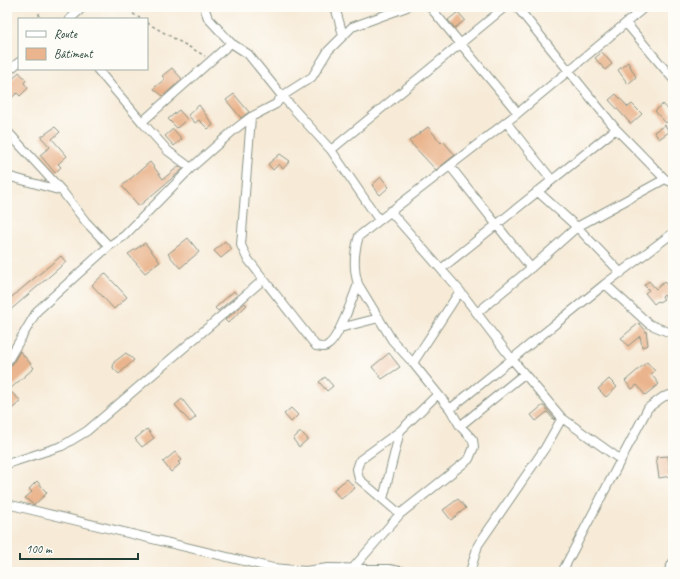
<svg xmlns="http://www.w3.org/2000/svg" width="680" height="579" font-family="Caveat,sans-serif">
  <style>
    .building { fill: #eab58e }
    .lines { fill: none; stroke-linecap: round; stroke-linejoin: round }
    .minor-casing { stroke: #8b9486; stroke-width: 10 }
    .path { stroke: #8b9486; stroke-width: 1.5; stroke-dasharray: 3 3; stroke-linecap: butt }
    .minor { stroke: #fff; stroke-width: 8 }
  </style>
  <rect width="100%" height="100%" fill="#fdfcf7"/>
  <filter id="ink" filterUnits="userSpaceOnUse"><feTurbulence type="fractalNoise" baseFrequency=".025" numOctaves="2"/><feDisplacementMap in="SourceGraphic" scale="8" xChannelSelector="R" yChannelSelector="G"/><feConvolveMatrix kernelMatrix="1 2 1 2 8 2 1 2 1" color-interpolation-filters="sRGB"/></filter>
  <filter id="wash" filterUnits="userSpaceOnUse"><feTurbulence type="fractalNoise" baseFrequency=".012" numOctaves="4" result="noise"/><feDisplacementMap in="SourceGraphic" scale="16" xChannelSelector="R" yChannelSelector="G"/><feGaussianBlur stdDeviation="0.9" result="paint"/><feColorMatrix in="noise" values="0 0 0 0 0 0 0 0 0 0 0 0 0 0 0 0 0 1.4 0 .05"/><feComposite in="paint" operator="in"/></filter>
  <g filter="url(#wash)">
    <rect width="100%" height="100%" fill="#f7ebd8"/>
    <g id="blocks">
      <path class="building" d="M 458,12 L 465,20 L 455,28 L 448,20 Z
        M 602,52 L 612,64 L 605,70 L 595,58 Z
        M 628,62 L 636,77 L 628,84 L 618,70 Z
        M 172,68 L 182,79 L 163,96 L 154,89 L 155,87 L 165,79 L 162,76 Z
        M 19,72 L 26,80 L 24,83 L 28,88 L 20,96 L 17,93 L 7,102 L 7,86 Z
        M 234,94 L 249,112 L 241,118 L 226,100 Z
        M 616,94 L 628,107 L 632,104 L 642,114 L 631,124 L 609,100 Z
        M 663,104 L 673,115 L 666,123 L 655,111 Z
        M 199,105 L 213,125 L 208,129 L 199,120 L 195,123 L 188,115 Z
        M 179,110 L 187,119 L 177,128 L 168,119 Z
        M 665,125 L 669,132 L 659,139 L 654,132 Z
        M 55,127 L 60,132 L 52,139 L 67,156 L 58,164 L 61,167 L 55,173 L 40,155 L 50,147 L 41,137 Z
        M 428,127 L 441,143 L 443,141 L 455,155 L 436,170 L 409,141 Z
        M 173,129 L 182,139 L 174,146 L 165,136 Z
        M 280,154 L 290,161 L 283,169 L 279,164 L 273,170 L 268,164 Z
        M 150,162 L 163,179 L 179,166 L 183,169 L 139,206 L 122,186 Z
        M 381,177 L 389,187 L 380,195 L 372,185 Z
        M 188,238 L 199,252 L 180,268 L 168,254 Z
        M 225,241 L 232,249 L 221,258 L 214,251 Z
        M 145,243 L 160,262 L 145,273 L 128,254 Z
        M 61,256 L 66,262 L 7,313 L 7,301 Z
        M 105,273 L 127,297 L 114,309 L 92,285 Z
        M 649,281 L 656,289 L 664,282 L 670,288 L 673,286 L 673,294 L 667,299 L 664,295 L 662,297 L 664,299 L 659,302 L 658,301 L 654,304 L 645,293 L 649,290 L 644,285 Z
        M 234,291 L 237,295 L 218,311 L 215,308 Z
        M 245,303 L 247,305 L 228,323 L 225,320 Z
        M 639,323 L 646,331 L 648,345 L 642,347 L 640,336 L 628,346 L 621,338 Z
        M 20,351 L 34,368 L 11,388 L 7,384 L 7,367 L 12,365 Z
        M 126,353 L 134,360 L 119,374 L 113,368 L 114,362 Z
        M 389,353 L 400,367 L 382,379 L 372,367 Z
        M 647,362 L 655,371 L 651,374 L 659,384 L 645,395 L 637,385 L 632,389 L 625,381 Z
        M 325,377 L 333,386 L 327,391 L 319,382 Z
        M 609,379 L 617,387 L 606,397 L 598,389 Z
        M 10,391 L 21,401 L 7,413 L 7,393 Z
        M 182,399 L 196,417 L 190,422 L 175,405 Z
        M 542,406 L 544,406 L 555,419 L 554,420 L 547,412 L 536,421 L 531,415 Z
        M 291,408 L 298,415 L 291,422 L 284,414 Z
        M 147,429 L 154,438 L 142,447 L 135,439 Z
        M 299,433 L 302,433 L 308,439 L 299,447 L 293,439 Z
        M 175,452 L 182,460 L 178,462 L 180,464 L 171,472 L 163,462 Z
        M 668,456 L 671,476 L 659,478 L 656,457 Z
        M 347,479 L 355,488 L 341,499 L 333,490 Z
        M 37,481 L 47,493 L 34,505 L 25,498 L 32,492 L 29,489 Z
        M 458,499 L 466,508 L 451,520 L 443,510 Z"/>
    </g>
  </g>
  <g filter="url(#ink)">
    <use href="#blocks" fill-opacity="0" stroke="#8b9486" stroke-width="1"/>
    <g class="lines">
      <defs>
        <path id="minor" d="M 204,7 L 208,18 L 231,43 L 248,54 L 282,96 L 331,150 L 379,220
          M 335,7 L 343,35
          M 430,7 L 518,113
          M 517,7 L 616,129 L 665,179 L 673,183
          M 70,19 L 83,7
          M 626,23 L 673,79
          M 97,69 L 142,122
          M 7,72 L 19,62
          M 251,117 L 241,245 L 247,258 L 316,346 C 321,347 325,348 328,345 C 339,338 353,297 358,284
          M 506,122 L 552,180
          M 7,131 L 62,191 L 7,176
          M 331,150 L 505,7
          M 450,166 L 531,268
          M 191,168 L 168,151 L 142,122 L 231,43
          M 537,191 L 577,227 L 621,273
          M 390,211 L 460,291 L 511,358 L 562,418 L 545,448 L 478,545 L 470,572
          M 109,246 L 124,236 L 191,168 L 234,130 L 251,117 L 276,104 L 282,96 L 312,77 L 328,51 L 352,27 L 407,7
          M 441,269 L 616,129
          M 605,284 L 649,324 L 673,334
          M 478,312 L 531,268 L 577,227 L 665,179
          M 340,328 L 379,318
          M 7,362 L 37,311 L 109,246 L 86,222 L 62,191
          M 413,363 L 392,340 L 358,284 C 353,268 354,252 359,236 L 518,113 L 645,7
          M 450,409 L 605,284 L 673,233
          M 562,418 L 621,460
          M 460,426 L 524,374
          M 7,464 L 62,446 L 87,431 L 263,280
          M 383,499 L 400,431
          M 7,504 L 273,568 L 305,571 L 328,568 L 389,569 L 405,572
          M 400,514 L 469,459 L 474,447 L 473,440 L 460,426 L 450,409 L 413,363 L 460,291
          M 354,571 L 353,568 L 400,514 L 359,479 L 357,469 L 360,460 L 400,431 L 437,395
          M 562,572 L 648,408 L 663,397 L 673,394
          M 668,572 L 673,562"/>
      </defs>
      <use href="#minor" class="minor-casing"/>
      <path class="path" d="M 39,7 L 39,19
        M 123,7 L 141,19
        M 147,23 L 205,56"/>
      <use href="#minor" class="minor"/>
    </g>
  </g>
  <rect width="680" height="579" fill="none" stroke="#fdfcf7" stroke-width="24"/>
  <rect x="18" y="18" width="130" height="52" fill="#fdfcf7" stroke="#a4b0a9"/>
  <rect x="26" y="31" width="20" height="6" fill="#ffffff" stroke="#a4b0a9"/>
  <text x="54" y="38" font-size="12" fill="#1f3d34">Route</text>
  <rect x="26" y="48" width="20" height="12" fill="#eab58e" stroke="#a4b0a9"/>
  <text x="54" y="58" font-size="12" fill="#1f3d34">Bâtiment</text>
  <path d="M20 553v6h118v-6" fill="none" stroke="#1f3d34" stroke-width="2"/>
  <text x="26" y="553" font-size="12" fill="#1f3d34" stroke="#fdfcf7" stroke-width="3" paint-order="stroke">100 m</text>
</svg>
